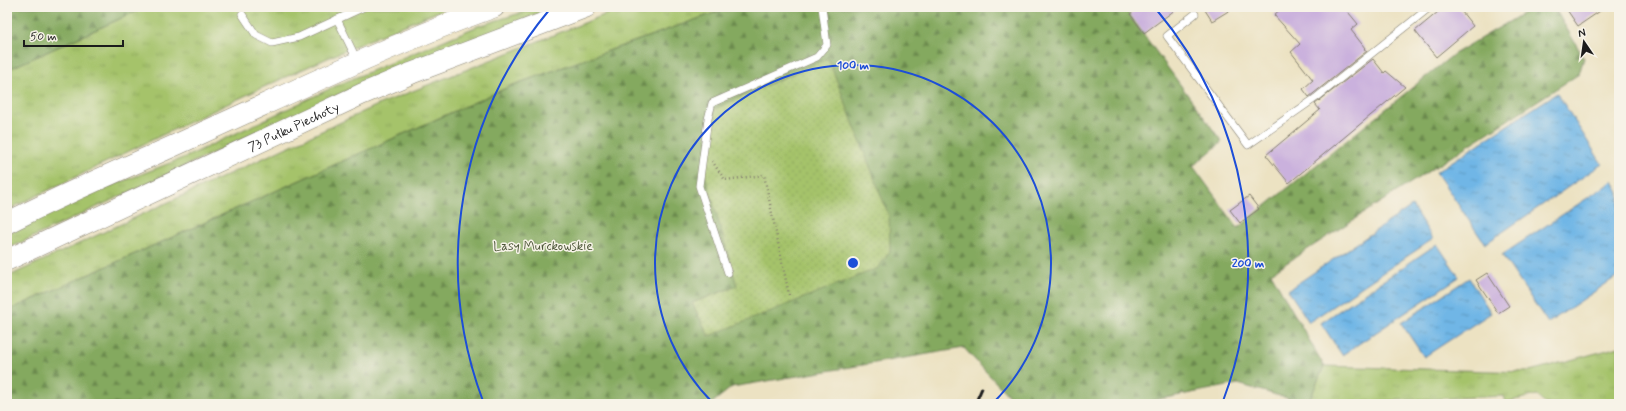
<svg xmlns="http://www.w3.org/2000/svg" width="1626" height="411" font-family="Mynerve,sans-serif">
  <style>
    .grass { fill: url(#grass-tufts); stroke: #607044 }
    .forest { fill: url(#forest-firs); stroke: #50623e; fill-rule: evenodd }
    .garden { fill: url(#garden-dots); stroke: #607044 }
    .water { fill: url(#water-ripples); stroke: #466981 }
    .building { fill: #cab1dd }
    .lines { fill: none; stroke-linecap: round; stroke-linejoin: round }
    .service-casing { stroke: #847f6f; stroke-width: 8 }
    .primary-casing { stroke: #847f6f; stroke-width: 22 }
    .path { stroke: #847f6f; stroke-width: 2.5; stroke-dasharray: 1 3; stroke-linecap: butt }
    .service { stroke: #fff; stroke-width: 7 }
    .primary { stroke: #fff; stroke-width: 21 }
    .rail { stroke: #1c1c1c; stroke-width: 3 }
    .ring { fill: none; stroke: #1d4ed8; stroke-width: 2 }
    .labels { text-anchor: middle; stroke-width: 3; stroke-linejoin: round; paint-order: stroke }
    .street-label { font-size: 13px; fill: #1c1c1c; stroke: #f7f3e8 }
    .park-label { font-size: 13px; fill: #4c5638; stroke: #f7f3e8 }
    .centre { fill: #1d4ed8; stroke: #f7f3e8; stroke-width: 2 }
    .ring-label { font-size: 12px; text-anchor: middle; font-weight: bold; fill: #1d4ed8; stroke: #f7f3e8; stroke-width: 3; stroke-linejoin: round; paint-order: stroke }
  </style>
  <defs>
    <pattern id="grass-tufts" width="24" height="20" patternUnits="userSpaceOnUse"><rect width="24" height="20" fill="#a5c36b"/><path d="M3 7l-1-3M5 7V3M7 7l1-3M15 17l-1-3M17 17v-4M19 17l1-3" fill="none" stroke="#8da75c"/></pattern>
    <pattern id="forest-firs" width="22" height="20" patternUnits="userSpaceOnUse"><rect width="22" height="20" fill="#84a95f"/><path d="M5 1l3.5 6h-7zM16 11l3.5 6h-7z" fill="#6b894e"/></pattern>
    <pattern id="garden-dots" width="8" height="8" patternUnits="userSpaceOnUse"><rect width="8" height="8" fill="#a5c36b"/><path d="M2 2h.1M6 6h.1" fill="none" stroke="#8da75c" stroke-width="1.8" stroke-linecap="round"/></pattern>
    <pattern id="water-ripples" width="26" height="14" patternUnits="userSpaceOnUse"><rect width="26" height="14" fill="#6fb6e6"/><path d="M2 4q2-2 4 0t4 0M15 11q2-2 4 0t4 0" fill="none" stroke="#5a93ba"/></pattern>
  </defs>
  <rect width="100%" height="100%" fill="#f7f3e8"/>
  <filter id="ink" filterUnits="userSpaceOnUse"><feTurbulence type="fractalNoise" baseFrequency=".025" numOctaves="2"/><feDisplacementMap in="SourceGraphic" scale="8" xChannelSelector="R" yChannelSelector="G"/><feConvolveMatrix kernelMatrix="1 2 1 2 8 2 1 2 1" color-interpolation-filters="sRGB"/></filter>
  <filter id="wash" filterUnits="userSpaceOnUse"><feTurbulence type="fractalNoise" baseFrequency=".012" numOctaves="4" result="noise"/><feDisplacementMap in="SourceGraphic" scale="16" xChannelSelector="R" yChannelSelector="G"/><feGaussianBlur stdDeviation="0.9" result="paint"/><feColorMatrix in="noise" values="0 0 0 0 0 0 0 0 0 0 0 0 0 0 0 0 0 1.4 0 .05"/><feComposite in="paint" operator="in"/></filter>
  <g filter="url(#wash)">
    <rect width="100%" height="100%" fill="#ece2c2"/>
    <path class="grass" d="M 146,7 L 450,7 C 298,66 154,140 7,210 L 7,70 Z
      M 540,7 L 556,7 L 361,84 L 7,249 L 7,234 L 72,201 L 188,156 L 340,84 L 478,26 Z
      M 624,7 L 731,7 L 513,85 L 7,311 L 7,277 L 380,104 Z
      M 1619,347 L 1619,398 L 1607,404 L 1545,404 L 1537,395 L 1506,402 L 1504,396 L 1308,404 L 1324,366 L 1526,372 Z"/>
    <path class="forest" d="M 7,7 L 146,7 L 7,70 Z
      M 731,7 L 1136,7 L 1128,13 L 1222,142 L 1193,166 L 1238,228 L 1454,54 L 1534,7 L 1554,7 L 1584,58 L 1579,74 L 1271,273 L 1324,366 L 1308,404 L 1238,384 L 1134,404 L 1016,404 L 964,348 L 732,387 L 711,404 L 7,404 L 7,311 L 513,85 ZM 737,286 L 709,335 L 692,303 Z"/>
    <path class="garden" d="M 828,58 L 889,216 L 890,251 L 878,268 L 709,336 L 692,303 L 737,286 L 704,171 L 714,109 Z"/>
    <path class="water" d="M 1557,93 L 1602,164 L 1485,244 L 1436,172 Z
      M 1613,181 L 1619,193 L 1619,275 L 1548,323 L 1502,255 Z
      M 1412,206 L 1433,239 L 1309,322 L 1288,290 Z
      M 1437,244 L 1459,277 L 1342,355 L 1321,323 Z
      M 1469,278 L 1491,313 L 1424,357 L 1401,323 Z"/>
    <g id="blocks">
      <path class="building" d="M 1139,7 L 1179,7 L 1144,33 L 1130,14 Z
        M 1203,7 L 1235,7 L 1212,21 Z
        M 1283,7 L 1344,7 L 1358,24 L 1351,30 L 1365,48 L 1364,49 L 1367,51 L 1309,97 L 1303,89 L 1313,80 L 1291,52 L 1300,44 L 1274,15 Z
        M 1444,7 L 1458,7 L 1473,26 L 1436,57 L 1415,31 Z
        M 1565,7 L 1606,7 L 1578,26 Z
        M 1373,59 L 1384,73 L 1386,71 L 1405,87 L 1289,183 L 1266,155 L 1320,110 L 1315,104 Z
        M 1249,196 L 1259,209 L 1240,223 L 1230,210 Z
        M 1487,273 L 1509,306 L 1498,313 L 1476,280 Z"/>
    </g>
  </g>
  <g filter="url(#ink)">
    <use href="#blocks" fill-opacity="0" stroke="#847f6f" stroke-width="1"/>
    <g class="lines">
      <defs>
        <path id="service" d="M 242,14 L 256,35 L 272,43 L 299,37 L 364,7
          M 1195,14 L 1167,36 L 1248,145 L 1317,97 L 1430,7
          M 337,19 L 357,60
          M 728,273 L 699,186 L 708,119 L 712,103 L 817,57 L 827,45 L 822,7"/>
        <g id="primary">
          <path d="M 7,223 C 71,190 137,163 202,133 C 299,89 394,43 494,7"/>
          <path id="s1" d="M 7,260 L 362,94 L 412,73 L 586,7"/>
        </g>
      </defs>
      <use href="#service" class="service-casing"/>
      <use href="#primary" class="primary-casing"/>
      <path class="path" d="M 712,161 L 725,180 L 764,175 L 789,295"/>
      <use href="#service" class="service"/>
      <use href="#primary" class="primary"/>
      <path class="rail" d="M 975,404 L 982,388"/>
    </g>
  </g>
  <g class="ring">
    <path d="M713 403A198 198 0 1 1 993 403"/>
    <path d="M483 401A395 395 0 0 1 550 9M1156 9A395 395 0 0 1 1223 401"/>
  </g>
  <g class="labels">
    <g class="street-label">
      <text dy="5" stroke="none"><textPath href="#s1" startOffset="316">73 Pułku Piechoty</textPath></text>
    </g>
    <g class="park-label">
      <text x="543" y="250">Lasy Murckowskie</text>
    </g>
  </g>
  <circle cx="853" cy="263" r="6" class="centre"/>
  <g class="ring-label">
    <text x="853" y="69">100 m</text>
    <text x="1248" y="267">200 m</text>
  </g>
  <rect width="1626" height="411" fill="none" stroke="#f7f3e8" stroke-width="24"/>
  <g transform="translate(1584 42) rotate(347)" stroke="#f7f3e8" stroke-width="3" paint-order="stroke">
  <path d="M0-3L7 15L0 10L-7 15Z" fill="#1c1c1c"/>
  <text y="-6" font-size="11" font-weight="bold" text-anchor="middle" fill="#1c1c1c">N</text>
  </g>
  <path d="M24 40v6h99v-6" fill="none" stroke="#1c1c1c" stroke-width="2"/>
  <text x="30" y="40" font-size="12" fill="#1c1c1c" stroke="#f7f3e8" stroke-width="3" paint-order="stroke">50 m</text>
</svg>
